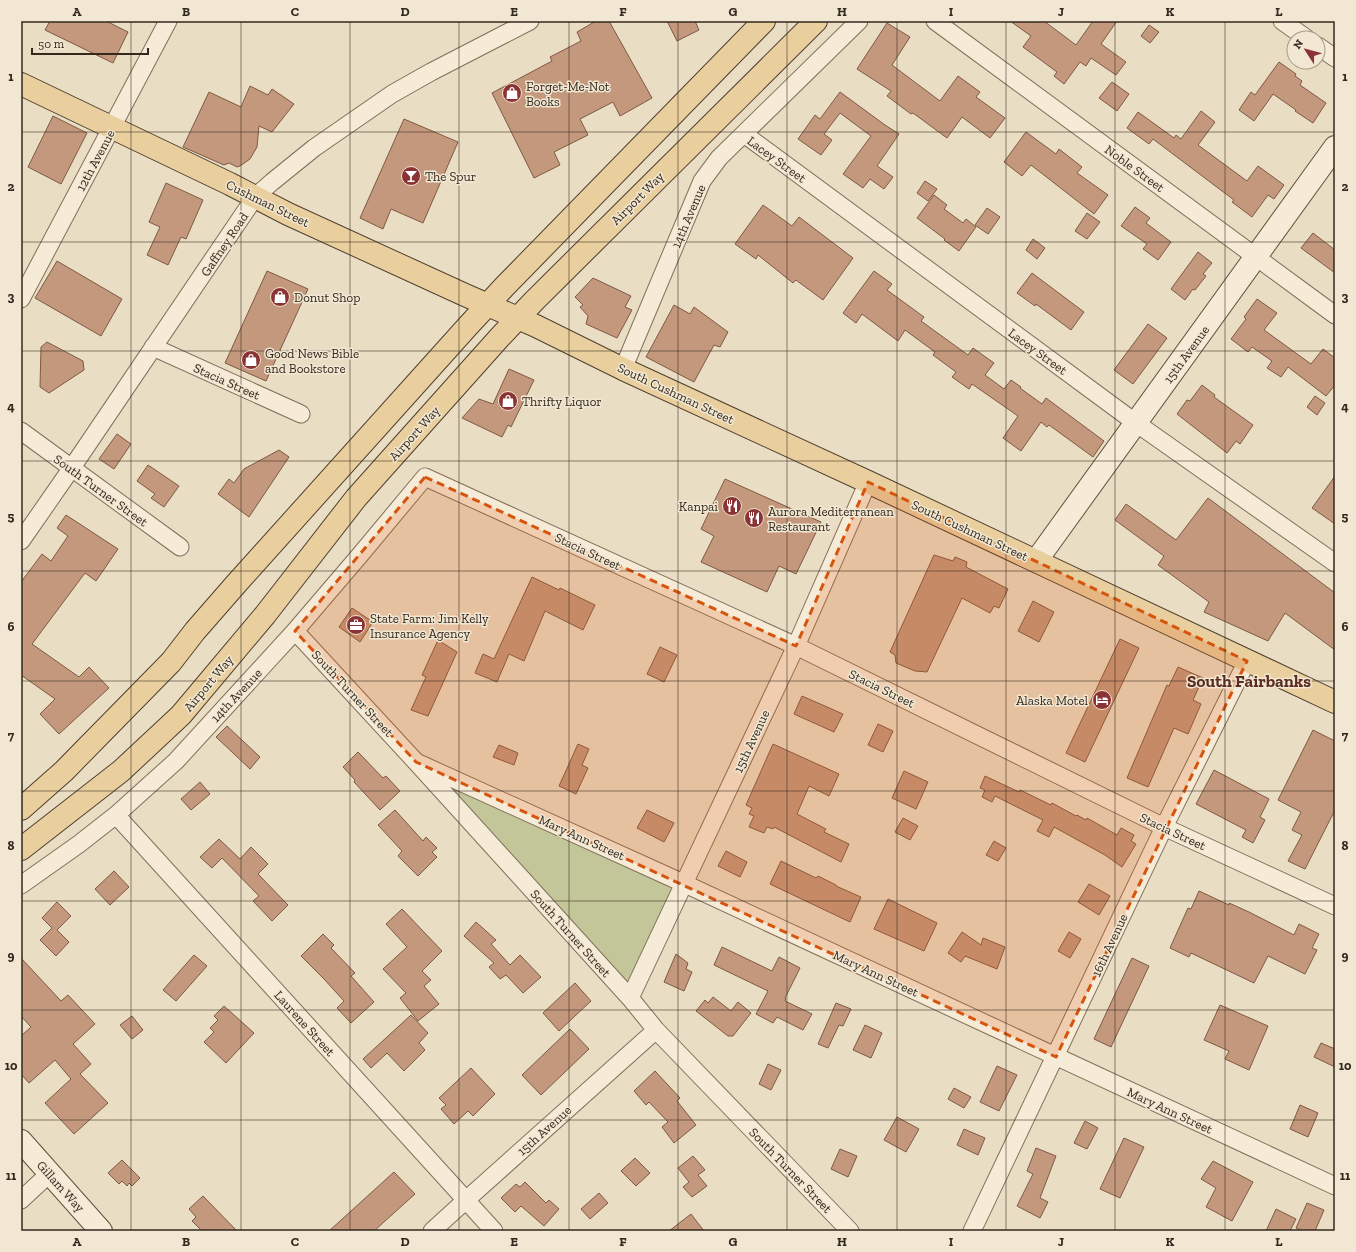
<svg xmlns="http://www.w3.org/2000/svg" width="1356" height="1252" font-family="'Zilla Slab',serif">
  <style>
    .green { fill: #c2c699 }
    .building { fill: #c4987d; stroke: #7e5944 }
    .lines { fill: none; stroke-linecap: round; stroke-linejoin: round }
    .street-casing { stroke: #826f5c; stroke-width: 19 }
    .secondary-casing { stroke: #64503f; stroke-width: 24 }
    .primary-casing { stroke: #503e30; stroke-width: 24 }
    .street { stroke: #f5ebd6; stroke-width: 17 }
    .secondary { stroke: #f5ebd6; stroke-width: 22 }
    .primary { stroke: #e9cf9e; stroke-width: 22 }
    .marked { fill: #d6540e; fill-opacity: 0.2; stroke: #d6540e; stroke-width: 3; stroke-dasharray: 8 5; stroke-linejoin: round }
    .grid { fill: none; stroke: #33281e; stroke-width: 1; stroke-opacity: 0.55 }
    .labels { text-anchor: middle; stroke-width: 3; stroke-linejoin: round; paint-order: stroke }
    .poi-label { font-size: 13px; fill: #33281e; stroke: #f1e7d2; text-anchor: start }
    .street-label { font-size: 13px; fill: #33281e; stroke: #f1e7d2 }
    .district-label { font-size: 17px; font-weight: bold; fill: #5b2c22; stroke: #f1e7d2 }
    .neatline { fill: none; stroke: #33281e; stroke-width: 1.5 }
    .grid-label { font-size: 13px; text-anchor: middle; font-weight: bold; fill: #33281e }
  </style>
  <rect width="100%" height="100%" fill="#e9ddc3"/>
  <path class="green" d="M 416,762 L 683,883 L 630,998 Z"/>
  <path class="building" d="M 50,21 L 106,21 L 128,32 L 113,63 L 45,30 Z
    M 596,21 L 609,21 L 652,98 L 620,116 L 613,102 L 580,119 L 588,135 L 554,152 L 560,165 L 534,178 L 492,93 L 552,61 L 550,57 L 581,41 L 577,32 Z
    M 667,21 L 695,21 L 699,30 L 677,41 Z
    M 1010,21 L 1044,21 L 1076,45 L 1093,21 L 1117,21 L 1101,44 L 1126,62 L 1116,75 L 1091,58 L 1086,66 L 1080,62 L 1064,84 L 1054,76 L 1057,72 L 1023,47 L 1031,36 Z
    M 887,23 L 910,37 L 892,65 L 940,101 L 958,76 L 980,92 L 976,97 L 1005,118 L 990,138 L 962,117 L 947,138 L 913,113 L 911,114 L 887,96 L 891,91 L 857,69 Z
    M 1149,25 L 1159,32 L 1150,43 L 1141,36 Z
    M 1279,62 L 1296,74 L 1295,76 L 1302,81 L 1300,85 L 1326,103 L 1313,123 L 1295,111 L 1296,110 L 1273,94 L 1254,121 L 1239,110 L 1251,92 L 1255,95 Z
    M 1112,82 L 1129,94 L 1117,111 L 1099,98 Z
    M 250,86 L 268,95 L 272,89 L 294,104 L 272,132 L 259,126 L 257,147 L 250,159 L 240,166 L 237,167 L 229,163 L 224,165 L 183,147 L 209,92 L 241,107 Z
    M 840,92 L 885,125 L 899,134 L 877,166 L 893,177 L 884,189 L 870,179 L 863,188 L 843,174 L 871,136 L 840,113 L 824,134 L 832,140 L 821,155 L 798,139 L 815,115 L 820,119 Z
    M 1201,111 L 1215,122 L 1198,145 L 1247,181 L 1258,166 L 1284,185 L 1274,199 L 1268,195 L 1252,217 L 1232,202 L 1234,200 L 1153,139 L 1149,144 L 1127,128 L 1138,112 L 1174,138 L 1176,135 L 1181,139 Z
    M 53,116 L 87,133 L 61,184 L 28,167 Z
    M 404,119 L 458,142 L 423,223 L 391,209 L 383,229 L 360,218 Z
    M 1026,132 L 1056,154 L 1059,149 L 1082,167 L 1077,173 L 1108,195 L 1094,214 L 1031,165 L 1022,176 L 1004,162 Z
    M 925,181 L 937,189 L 928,201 L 917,193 Z
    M 166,183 L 203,200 L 186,239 L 181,237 L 168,265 L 147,255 L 160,227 L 149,222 Z
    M 934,195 L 947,205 L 944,209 L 963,223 L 966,219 L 976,227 L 959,251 L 944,240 L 945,239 L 917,218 Z
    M 763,205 L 792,226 L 799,217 L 853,258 L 823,300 L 796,280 L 793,283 L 758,255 L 756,259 L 735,244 Z
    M 1135,207 L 1150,218 L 1146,223 L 1171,242 L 1158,260 L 1143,249 L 1147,244 L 1121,226 Z
    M 987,208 L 1000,217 L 988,234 L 975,225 Z
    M 1087,213 L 1100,222 L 1087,239 L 1075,231 Z
    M 1313,233 L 1335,250 L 1335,273 L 1301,248 Z
    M 1033,239 L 1045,248 L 1037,259 L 1026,250 Z
    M 1198,252 L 1212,263 L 1203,274 L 1206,276 L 1195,290 L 1193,289 L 1185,300 L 1171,289 Z
    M 57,261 L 122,299 L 101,336 L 35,298 Z
    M 267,271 L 308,289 L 266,381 L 225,363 Z
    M 874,271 L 892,284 L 887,290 L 924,317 L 921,321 L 968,355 L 973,348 L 994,363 L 985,375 L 1004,389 L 1011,380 L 1021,387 L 1020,388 L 1042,404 L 1046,398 L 1104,441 L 1093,457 L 1049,425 L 1047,427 L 1041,422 L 1021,451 L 1003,438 L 1018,416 L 972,384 L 969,389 L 952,377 L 956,372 L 933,355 L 935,352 L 905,330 L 898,341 L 862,314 L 856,323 L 843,313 Z
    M 1032,273 L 1084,312 L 1071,330 L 1036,304 L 1035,306 L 1017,293 Z
    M 593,278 L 631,296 L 625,307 L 632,310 L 617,338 L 586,324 L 588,316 L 580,307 L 583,305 L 575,297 Z
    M 1257,299 L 1277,313 L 1264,330 L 1311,364 L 1323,349 L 1335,358 L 1335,385 L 1326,396 L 1288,367 L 1281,377 L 1267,368 L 1272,361 L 1252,347 L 1248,352 L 1231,339 L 1246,319 L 1244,317 Z
    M 674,305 L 690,314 L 694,307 L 728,332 L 720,347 L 714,345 L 694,382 L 646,357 Z
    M 1148,324 L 1167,338 L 1133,384 L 1114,370 Z
    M 47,342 L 83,361 L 84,370 L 49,393 L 40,387 L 41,347 Z
    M 509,369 L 534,380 L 511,427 L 508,425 L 502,437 L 462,418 L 479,399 L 493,404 Z
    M 1202,385 L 1215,395 L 1214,397 L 1253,425 L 1240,444 L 1236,441 L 1227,453 L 1177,414 L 1187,400 L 1190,401 Z
    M 1315,396 L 1325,403 L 1317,415 L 1307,407 Z
    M 117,434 L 131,444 L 114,469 L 99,459 Z
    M 279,450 L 289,457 L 249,517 L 218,494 L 229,479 L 234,483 L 244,469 Z
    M 148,465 L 179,486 L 164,507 L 151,498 L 155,494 L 137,481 Z
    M 1335,476 L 1335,524 L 1312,508 Z
    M 725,479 L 821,522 L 796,574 L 779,566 L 767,592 L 701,562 L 714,536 L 701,529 Z
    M 1208,498 L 1335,593 L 1335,650 L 1285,613 L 1268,641 L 1204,612 L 1209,602 L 1158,565 L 1164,556 L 1115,520 L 1126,504 L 1176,540 Z
    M 66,515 L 118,549 L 96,581 L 85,573 L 32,644 L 79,677 L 89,667 L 109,688 L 59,734 L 40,714 L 55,699 L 21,675 L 21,582 L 42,554 L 51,561 L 68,536 L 57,528 Z
    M 934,555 L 953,561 L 955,557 L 967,562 L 966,567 L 1008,589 L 999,608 L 994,606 L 990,613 L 962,598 L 927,672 L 915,671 L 896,663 L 895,655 L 890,652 Z
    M 532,577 L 559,590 L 560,588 L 595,605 L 583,630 L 545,611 L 524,661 L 509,654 L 497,682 L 475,673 L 483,654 L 494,659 Z
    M 1033,601 L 1054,612 L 1039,642 L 1018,631 Z
    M 352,608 L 373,622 L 360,642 L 339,627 Z
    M 1120,639 L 1139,648 L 1085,762 L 1066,753 Z
    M 438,640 L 457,652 L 428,716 L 411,710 L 426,677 L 422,675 Z
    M 660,647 L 677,655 L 664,682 L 647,674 Z
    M 1178,667 L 1203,678 L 1193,700 L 1201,704 L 1188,734 L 1174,728 L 1148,787 L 1127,778 L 1167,685 L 1169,686 Z
    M 802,696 L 843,714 L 834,732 L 794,714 Z
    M 878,724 L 893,731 L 883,752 L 868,745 Z
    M 227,726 L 260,757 L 250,769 L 216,737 Z
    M 1313,730 L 1335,741 L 1335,810 L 1305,869 L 1288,861 L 1302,835 L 1292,830 L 1301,812 L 1278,800 Z
    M 578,744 L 589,749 L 582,765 L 588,768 L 576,794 L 559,786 Z
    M 773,744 L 839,774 L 829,796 L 809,786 L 797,814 L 826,829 L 824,832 L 849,844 L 841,862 L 774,827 L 773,829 L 767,827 L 764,833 L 749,827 L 754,816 L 749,814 L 752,808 L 746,805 Z
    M 499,745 L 518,753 L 514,765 L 493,757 Z
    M 358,752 L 383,778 L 386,776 L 400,791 L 380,810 L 354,782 L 355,780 L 343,767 Z
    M 1214,770 L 1269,799 L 1260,817 L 1265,820 L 1253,843 L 1242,837 L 1246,830 L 1196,804 Z
    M 904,771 L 928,782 L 916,809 L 892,798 Z
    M 985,776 L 1019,792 L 1020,790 L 1051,805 L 1052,803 L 1076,816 L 1077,815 L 1086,820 L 1087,818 L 1117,835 L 1121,828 L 1134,835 L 1131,841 L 1136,844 L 1122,867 L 1105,855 L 1054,827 L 1049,837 L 1037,831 L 1043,820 L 995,796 L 992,802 L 982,797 L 985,790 L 980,788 Z
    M 200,782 L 210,794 L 191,810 L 181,799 Z
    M 395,810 L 423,841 L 426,837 L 437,848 L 432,852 L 437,857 L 418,876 L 398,856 L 402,851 L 378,825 Z
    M 647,810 L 674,823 L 664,842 L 637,828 Z
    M 903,818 L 918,826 L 910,840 L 895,832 Z
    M 219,839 L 240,859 L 251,847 L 268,864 L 258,874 L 288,905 L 272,921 L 253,901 L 259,896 L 222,858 L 212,868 L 200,857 Z
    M 994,841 L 1006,848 L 998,861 L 986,855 Z
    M 726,851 L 747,862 L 740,877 L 718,866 Z
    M 781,861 L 816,878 L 818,876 L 836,885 L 836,886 L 861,897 L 850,922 L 770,884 Z
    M 114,871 L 129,887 L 110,905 L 95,889 Z
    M 1089,884 L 1110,896 L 1099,915 L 1078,902 Z
    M 1199,891 L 1229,905 L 1229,903 L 1249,912 L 1294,935 L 1299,924 L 1319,934 L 1312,948 L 1317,950 L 1305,974 L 1268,956 L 1254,983 L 1191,953 L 1189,957 L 1170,948 L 1188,908 L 1191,909 Z
    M 888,899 L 937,923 L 924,951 L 874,929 Z
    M 57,902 L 71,916 L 57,930 L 69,942 L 56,956 L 40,940 L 52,928 L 42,918 Z
    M 402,909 L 442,951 L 422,971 L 431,980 L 424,986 L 439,1004 L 418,1021 L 400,998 L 406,993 L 383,969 L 407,947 L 386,924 Z
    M 476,922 L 496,940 L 491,944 L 510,965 L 520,955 L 541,977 L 523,993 L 506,975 L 500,979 L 489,967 L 494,963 L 464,936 Z
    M 962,932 L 981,945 L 983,938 L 1005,947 L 997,969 L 965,956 L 961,962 L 948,953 Z
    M 1069,932 L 1081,939 L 1070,958 L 1058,951 Z
    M 323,934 L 334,945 L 331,948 L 355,973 L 351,976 L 374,1002 L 351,1023 L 337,1008 L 344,1001 L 324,979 L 301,956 Z
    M 722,947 L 772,971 L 779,957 L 800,968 L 785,998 L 786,998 L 785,1001 L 812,1014 L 803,1030 L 777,1017 L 773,1023 L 756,1014 L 768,991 L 714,965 Z
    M 676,954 L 688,963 L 686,969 L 692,972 L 684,991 L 664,982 Z
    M 194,955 L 207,966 L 176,1001 L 163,990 Z
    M 21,958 L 61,1001 L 68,995 L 95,1024 L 73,1044 L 91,1064 L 80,1074 L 108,1103 L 74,1134 L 45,1103 L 71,1079 L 55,1060 L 29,1083 L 21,1074 L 21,1036 L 31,1027 L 21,1016 Z
    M 1132,958 L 1149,966 L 1111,1047 L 1094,1039 Z
    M 575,983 L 591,1001 L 559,1031 L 543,1013 Z
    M 713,997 L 731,1011 L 738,1002 L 751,1013 L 733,1036 L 728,1036 L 696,1011 L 705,1000 L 708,1003 Z
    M 836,1003 L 851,1009 L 843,1026 L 839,1025 L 828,1048 L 818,1044 Z
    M 1220,1005 L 1268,1026 L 1249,1070 L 1225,1059 L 1229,1051 L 1204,1040 Z
    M 224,1006 L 254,1033 L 226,1063 L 204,1042 L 214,1032 L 210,1028 L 218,1020 L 214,1016 Z
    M 411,1015 L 428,1033 L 419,1043 L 425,1050 L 404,1071 L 387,1053 L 371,1068 L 363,1059 Z
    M 132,1016 L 143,1030 L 132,1039 L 120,1025 Z
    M 865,1025 L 882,1033 L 871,1058 L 853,1050 Z
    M 570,1029 L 589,1049 L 541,1095 L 522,1075 Z
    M 1321,1043 L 1335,1049 L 1335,1067 L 1314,1057 Z
    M 768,1064 L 781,1070 L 771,1090 L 759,1084 Z
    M 997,1066 L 1017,1075 L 999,1111 L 980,1102 Z
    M 471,1068 L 495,1094 L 473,1116 L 468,1111 L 454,1124 L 441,1109 L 446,1105 L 439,1098 Z
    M 655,1071 L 680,1098 L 677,1101 L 696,1125 L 674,1143 L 662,1127 L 668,1122 L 649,1102 L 646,1105 L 634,1091 Z
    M 954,1088 L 971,1097 L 964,1108 L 948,1099 Z
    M 1300,1105 L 1318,1113 L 1308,1137 L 1290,1129 Z
    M 897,1117 L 919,1129 L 906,1152 L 884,1140 Z
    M 1085,1121 L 1098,1128 L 1087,1149 L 1074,1143 Z
    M 964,1129 L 985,1138 L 978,1155 L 957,1145 Z
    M 1124,1138 L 1144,1147 L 1120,1198 L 1100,1189 Z
    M 1036,1148 L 1056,1156 L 1040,1198 L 1048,1202 L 1040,1218 L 1017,1206 L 1033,1174 L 1027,1171 Z
    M 840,1149 L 857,1156 L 848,1177 L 831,1169 Z
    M 693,1156 L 705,1170 L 698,1175 L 707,1186 L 692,1197 L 683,1187 L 689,1182 L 678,1168 Z
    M 635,1158 L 650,1173 L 636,1186 L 621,1171 Z
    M 122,1160 L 140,1178 L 132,1186 L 129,1183 L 127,1186 L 122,1181 L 119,1184 L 108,1173 Z
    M 1213,1161 L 1253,1182 L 1232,1221 L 1206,1207 L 1216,1188 L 1201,1179 Z
    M 394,1172 L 415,1194 L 374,1231 L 329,1231 Z
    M 525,1182 L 546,1203 L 549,1200 L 559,1209 L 544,1226 L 521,1206 L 515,1212 L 501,1198 L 516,1184 L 520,1187 Z
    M 599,1193 L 608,1203 L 590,1219 L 581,1209 Z
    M 203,1196 L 237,1231 L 202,1231 L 192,1221 L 196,1217 L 189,1209 Z
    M 1307,1203 L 1324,1210 L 1315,1231 L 1303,1231 L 1296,1228 Z
    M 1276,1209 L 1296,1219 L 1290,1231 L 1266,1231 Z
    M 691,1214 L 704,1231 L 669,1231 Z"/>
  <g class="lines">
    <defs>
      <path id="street" d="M 935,21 L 1335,315
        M 1282,21 L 1306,38
        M 1318,46 L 1335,58
        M 744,134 L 1136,423 L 1335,563
        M 21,299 L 168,21
        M 153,347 L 301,414
        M 623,369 L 702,181 L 719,158 L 859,21
        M 21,431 L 180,547
        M 21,541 L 71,469 L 255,197 L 272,182 L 314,148 L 392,94 L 431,72 L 530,21
        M 295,631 L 416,762 L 630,998 L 656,1030 L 850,1231
        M 416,762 L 683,883 L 1335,1186
        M 116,815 L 494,1231
        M 21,885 L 79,844 L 116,815 L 176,761 L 295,631 L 360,555 L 425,477 L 796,646 L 1164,827 L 1335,906
        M 630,998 L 796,646 L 868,482
        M 21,1200 L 50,1173
        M 432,1231 L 466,1200 L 656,1030
        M 972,1231 L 1164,827 L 1247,661"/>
      <path id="secondary" d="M 1036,561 L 1335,147
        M 21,1141 L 101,1231"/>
      <path id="primary" d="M 21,84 L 230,184 L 288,214 L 465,295 L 536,326 L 623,369 L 868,482 L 1335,702
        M 21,809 L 64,771 L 171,662 L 195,631 L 236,584 L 467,327 L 505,286 L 764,21
        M 21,849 L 121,771 L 181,715 L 265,615 L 356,498 L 499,338 L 534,301 L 816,21"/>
    </defs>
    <use href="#street" class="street-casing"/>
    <use href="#secondary" class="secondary-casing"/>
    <use href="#primary" class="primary-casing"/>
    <use href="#street" class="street"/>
    <use href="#secondary" class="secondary"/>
    <use href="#primary" class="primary"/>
  </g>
  <path class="marked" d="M 425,477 L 796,646 L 868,482 L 1247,661 L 1056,1057 L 416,762 L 295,631 Z"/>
  <path class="grid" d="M 131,21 L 131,1231M 241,21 L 241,1231M 350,21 L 350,1231M 459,21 L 459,1231M 569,21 L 569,1231M 678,21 L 678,1231M 787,21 L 787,1231M 897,21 L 897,1231M 1006,21 L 1006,1231M 1115,21 L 1115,1231M 1225,21 L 1225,1231M 21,132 L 1335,132M 21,242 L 1335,242M 21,351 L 1335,351M 21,461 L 1335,461M 21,571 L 1335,571M 21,681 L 1335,681M 21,791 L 1335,791M 21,901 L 1335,901M 21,1010 L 1335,1010M 21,1120 L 1335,1120"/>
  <defs>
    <symbol id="shop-disc" viewBox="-11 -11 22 22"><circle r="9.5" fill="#8b3235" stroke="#f1e7d2"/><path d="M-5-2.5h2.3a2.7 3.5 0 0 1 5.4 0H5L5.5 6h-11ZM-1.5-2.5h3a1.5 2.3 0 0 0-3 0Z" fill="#fff"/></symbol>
    <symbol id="bar-disc" viewBox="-11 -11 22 22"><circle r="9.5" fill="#8b3235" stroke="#f1e7d2"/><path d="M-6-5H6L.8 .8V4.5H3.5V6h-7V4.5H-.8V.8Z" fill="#fff"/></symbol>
    <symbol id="restaurant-disc" viewBox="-11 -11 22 22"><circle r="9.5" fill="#8b3235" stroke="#f1e7d2"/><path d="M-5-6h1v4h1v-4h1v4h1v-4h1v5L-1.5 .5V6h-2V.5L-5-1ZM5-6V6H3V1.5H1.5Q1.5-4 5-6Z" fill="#fff"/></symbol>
    <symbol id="office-disc" viewBox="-11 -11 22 22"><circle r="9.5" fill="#8b3235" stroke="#f1e7d2"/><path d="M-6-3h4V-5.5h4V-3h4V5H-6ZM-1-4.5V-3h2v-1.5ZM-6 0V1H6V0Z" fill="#fff"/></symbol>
    <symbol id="hotel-disc" viewBox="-11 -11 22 22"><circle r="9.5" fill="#8b3235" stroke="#f1e7d2"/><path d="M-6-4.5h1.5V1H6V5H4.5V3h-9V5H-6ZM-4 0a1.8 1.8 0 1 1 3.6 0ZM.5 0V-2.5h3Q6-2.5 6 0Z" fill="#fff"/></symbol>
  </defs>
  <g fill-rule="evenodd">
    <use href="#shop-disc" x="501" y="82" width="22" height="22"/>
    <use href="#bar-disc" x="400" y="165" width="22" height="22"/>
    <use href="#shop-disc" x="269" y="286" width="22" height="22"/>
    <use href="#shop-disc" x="240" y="349" width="22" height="22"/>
    <use href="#shop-disc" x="497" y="390" width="22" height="22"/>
    <use href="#restaurant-disc" x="721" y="495" width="22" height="22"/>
    <use href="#restaurant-disc" x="743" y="507" width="22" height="22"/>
    <use href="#office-disc" x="345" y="614" width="22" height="22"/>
    <use href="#hotel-disc" x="1091" y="689" width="22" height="22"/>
  </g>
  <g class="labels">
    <g class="poi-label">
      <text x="526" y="91">Forget-Me-Not<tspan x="526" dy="15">Books</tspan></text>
      <text x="425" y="181">The Spur</text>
      <text x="294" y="302">Donut Shop</text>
      <text x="265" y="358">Good News Bible<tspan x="265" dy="15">and Bookstore</tspan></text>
      <text x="522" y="406">Thrifty Liquor</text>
      <text x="718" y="511" text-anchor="end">Kanpai</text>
      <text x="768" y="516">Aurora Mediterranean<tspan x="768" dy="15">Restaurant</tspan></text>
      <text x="370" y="623">State Farm: Jim Kelly<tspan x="370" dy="15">Insurance Agency</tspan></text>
      <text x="1088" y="705" text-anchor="end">Alaska Motel</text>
    </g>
    <g class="street-label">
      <text transform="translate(777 159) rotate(36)" y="5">Lacey Street</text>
      <text transform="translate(95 160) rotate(-62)" y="5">12th Avenue</text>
      <text transform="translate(1135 168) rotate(36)" y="5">Noble Street</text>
      <text transform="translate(637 198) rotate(-45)" y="5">Airport Way</text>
      <text transform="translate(268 203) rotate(26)" y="5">Cushman Street</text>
      <text transform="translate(688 216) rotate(-67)" y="5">14th Avenue</text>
      <text transform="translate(224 244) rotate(-56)" y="5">Gaffney Road</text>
      <text transform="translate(1038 351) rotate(36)" y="5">Lacey Street</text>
      <text transform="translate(1186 354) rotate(-54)" y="5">15th Avenue</text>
      <text transform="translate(227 381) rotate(24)" y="5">Stacia Street</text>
      <text transform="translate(676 393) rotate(25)" y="5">South Cushman Street</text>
      <text transform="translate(414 433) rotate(-48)" y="5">Airport Way</text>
      <text transform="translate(101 490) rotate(36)" y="5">South Turner Street</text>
      <text transform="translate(970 530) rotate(25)" y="5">South Cushman Street</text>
      <text transform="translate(588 551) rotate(25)" y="5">Stacia Street</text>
      <text transform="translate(208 683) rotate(-50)" y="5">Airport Way</text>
      <text transform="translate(882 688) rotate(26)" y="5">Stacia Street</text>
      <text transform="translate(353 693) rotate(47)" y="5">South Turner Street</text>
      <text transform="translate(236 695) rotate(-47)" y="5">14th Avenue</text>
      <text transform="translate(751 741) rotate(-65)" y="5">15th Avenue</text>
      <text transform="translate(1173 831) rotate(25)" y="5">Stacia Street</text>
      <text transform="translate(582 837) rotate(24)" y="5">Mary Ann Street</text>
      <text transform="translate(571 933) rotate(48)" y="5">South Turner Street</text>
      <text transform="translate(1109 945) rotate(-65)" y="5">16th Avenue</text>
      <text transform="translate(876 973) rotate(25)" y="5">Mary Ann Street</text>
      <text transform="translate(305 1023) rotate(48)" y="5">Laurene Street</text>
      <text transform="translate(1170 1110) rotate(25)" y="5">Mary Ann Street</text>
      <text transform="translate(544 1130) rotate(-42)" y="5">15th Avenue</text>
      <text transform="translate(791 1170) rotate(46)" y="5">South Turner Street</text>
      <text transform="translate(61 1186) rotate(48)" y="5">Gillam Way</text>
    </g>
    <g class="district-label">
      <text x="1249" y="687">South Fairbanks</text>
    </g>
  </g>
  <rect width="1356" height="1252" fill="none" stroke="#f1e7d2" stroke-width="44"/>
  <g transform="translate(1306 50) rotate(306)"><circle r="19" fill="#f1e7d2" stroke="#a59b8a"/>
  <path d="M0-3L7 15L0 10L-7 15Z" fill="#8b3235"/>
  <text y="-6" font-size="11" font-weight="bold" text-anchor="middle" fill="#33281e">N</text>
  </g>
  <path d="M32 48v6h116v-6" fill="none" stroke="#33281e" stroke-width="2"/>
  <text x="38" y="48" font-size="12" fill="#33281e" stroke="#f1e7d2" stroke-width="3" paint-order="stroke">50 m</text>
  <rect x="22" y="22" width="1312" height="1208" class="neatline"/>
  <g class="grid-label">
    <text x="77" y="16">A</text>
    <text x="186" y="16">B</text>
    <text x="295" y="16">C</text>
    <text x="405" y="16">D</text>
    <text x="514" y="16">E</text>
    <text x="623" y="16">F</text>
    <text x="733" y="16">G</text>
    <text x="842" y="16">H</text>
    <text x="951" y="16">I</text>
    <text x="1061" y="16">J</text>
    <text x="1170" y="16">K</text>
    <text x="1279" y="16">L</text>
    <text x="11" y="81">1</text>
    <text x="1345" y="81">1</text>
    <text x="11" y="191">2</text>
    <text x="1345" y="191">2</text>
    <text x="11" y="301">3</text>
    <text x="1345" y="301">3</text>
    <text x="11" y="411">4</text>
    <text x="1345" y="411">4</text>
    <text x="11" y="521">5</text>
    <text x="1345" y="521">5</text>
    <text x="11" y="631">6</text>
    <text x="1345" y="631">6</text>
    <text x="11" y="740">7</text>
    <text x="1345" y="740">7</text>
    <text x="11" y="850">8</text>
    <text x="1345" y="850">8</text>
    <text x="11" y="960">9</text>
    <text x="1345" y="960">9</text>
    <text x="11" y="1070">10</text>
    <text x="1345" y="1070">10</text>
    <text x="11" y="1180">11</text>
    <text x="1345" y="1180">11</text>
    <text x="77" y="1246">A</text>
    <text x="186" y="1246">B</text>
    <text x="295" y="1246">C</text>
    <text x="405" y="1246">D</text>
    <text x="514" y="1246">E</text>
    <text x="623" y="1246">F</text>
    <text x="733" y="1246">G</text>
    <text x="842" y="1246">H</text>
    <text x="951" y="1246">I</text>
    <text x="1061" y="1246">J</text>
    <text x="1170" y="1246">K</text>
    <text x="1279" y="1246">L</text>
  </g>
</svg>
